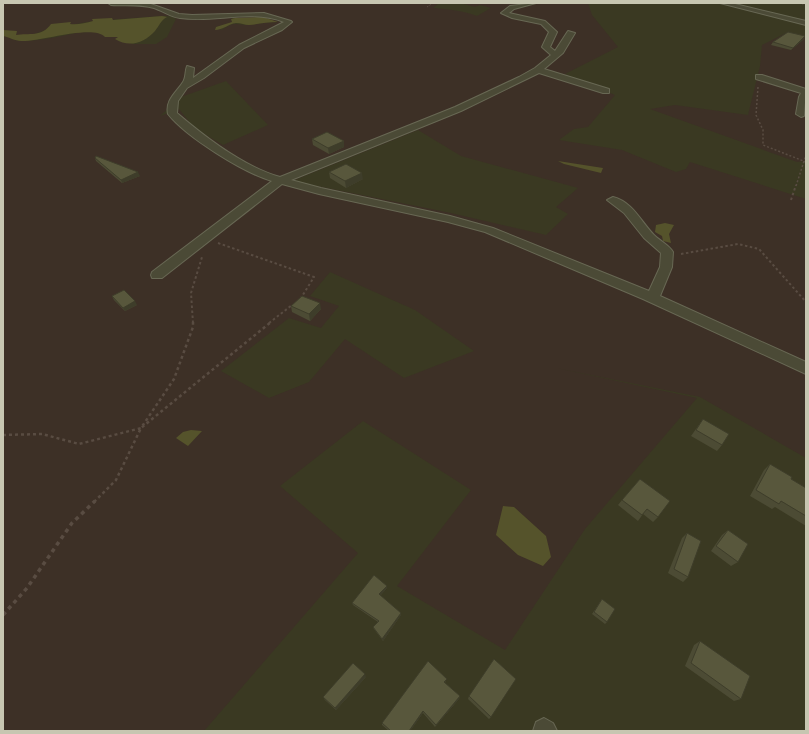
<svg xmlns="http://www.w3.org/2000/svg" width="809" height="734" font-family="'IBM Plex Sans',sans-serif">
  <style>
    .green { fill: #3d3026; fill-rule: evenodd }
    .water { fill: #55532b }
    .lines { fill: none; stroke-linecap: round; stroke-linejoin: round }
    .street-casing { stroke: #686854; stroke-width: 2 }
    .path-far4 { stroke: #594c42; stroke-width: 1; stroke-dasharray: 1.5 1.5; stroke-linecap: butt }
    .path-far3 { stroke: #594c42; stroke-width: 1.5; stroke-dasharray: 2 2; stroke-linecap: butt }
    .path-far2 { stroke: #594c42; stroke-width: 2; stroke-dasharray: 2.5 2.5; stroke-linecap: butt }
    .path-far1 { stroke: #594c42; stroke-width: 2.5; stroke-dasharray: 3 3; stroke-linecap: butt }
    .path { stroke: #594c42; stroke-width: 3.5; stroke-dasharray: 4 4; stroke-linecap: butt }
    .street { fill: #4b4a36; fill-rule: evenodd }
    .wall { fill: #4c4b34 }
    .shaded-wall { fill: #3e3d2a }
    .building { fill: #58573c; stroke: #3e3d2a }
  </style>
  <rect width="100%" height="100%" fill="#3a3922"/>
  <path class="green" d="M 3,3 L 439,3 L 433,8 C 448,9 464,11 477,16 L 491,8 L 480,5 L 475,7 L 461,3 L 588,3 L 592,15 L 618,47 L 565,74 L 615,95 L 588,127 L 574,129 L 559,140 L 622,150 L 676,172 L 686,169 L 690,162 L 806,199 L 806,458 L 700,397 L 556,368 L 697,398 L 585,529 L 505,650 L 397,586 L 471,490 L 363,421 L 280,486 L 358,553 L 204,731 L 3,731 L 3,36 C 9,37 15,41 21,41 C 43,41 65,35 87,31 L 78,36 L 88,31 L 119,36 L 132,44 L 156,44 L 167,37 L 176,19 L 172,16 L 162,16 L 93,21 L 48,29 L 32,35 L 15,35 L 17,32 L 3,30 ZM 235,18 L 278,22 C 268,22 259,24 249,25 C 237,26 235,20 222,30 L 216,27 L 233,22 L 231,19 ZM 226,81 L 268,125 L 223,145 L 194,128 L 179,109 L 160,116 L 181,97 ZM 418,130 L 461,156 L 578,188 L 556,207 L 568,214 L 546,235 L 451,213 L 292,181 ZM 330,272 L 415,310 L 474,351 L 404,378 L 345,339 L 309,382 L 269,398 L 221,371 L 289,318 L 321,328 L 339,306 L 310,296 Z
    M 788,32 L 806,37 L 806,161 L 797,162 L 650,109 L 675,105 L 748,115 L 760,66 L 762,45 Z"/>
  <path class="water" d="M 162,16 L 167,17 C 161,20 159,26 155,31 C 144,43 129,48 115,39 L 118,37 L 105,37 C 93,24 40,42 21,41 C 15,41 9,37 3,36 L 3,30 L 17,31 L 16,35 C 29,33 42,37 51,24 L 71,22 L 70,24 C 77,25 86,23 93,21 L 92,19 L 112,18 L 113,20 Z
    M 263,17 L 278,22 C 268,22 259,24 249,25 C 245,25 241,23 236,23 C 228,24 223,30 215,30 L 216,27 L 232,22 L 231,19 L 235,18 Z
    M 558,161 L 603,168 L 601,173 L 564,164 Z
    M 665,223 L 674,225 L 669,234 L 671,243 L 663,241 L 662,236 L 655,232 L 656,225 Z
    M 191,430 L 202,431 L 188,446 L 176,438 L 183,432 Z
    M 503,506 L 514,507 L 546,536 L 551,557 L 543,566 L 518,555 L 496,535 Z"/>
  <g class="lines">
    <defs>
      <path id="street" d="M 108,3 L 148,3 L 179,14 L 192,15 L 264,13 L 291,21 L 292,22 L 282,30 L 244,48 L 204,78 L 187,88 L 178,101 L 177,113 C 205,137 244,167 280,177 L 455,107 L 519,77 L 535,68 L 551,55 L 542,47 L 549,32 L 541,24 L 512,18 L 501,13 L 510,6 L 536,3 L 514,9 L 509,13 L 545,21 L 557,32 L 550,47 L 555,51 L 568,31 L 575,33 L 563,53 L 544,69 L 609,89 L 609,93 L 603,93 L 539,73 L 461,111 L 291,180 L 321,188 L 450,216 L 493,228 L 649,291 L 660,267 L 661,253 L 644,238 L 624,213 L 607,200 L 613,197 C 633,202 641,222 654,235 C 660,241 669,245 673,252 L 672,267 L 660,296 L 806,362 L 806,374 L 643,299 L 485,232 L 448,222 L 319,194 L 282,184 L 162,278 L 152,278 L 151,275 L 152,272 L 272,181 C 244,173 186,137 168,114 C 165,100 176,93 183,82 C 186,78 185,71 187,66 L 194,68 L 193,78 L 239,45 L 284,22 C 251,9 215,23 180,18 C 171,17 163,11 154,8 C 140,4 125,6 111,5 Z
        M 720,3 L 731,3 L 806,21 L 806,25 Z
        M 756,75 L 762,75 L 806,89 L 804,116 L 801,117 L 796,114 L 799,97 L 801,93 L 756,79 Z
        M 544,718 L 553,723 L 557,731 L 533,731 L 536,722 Z"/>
    </defs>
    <use href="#street" class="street-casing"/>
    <path class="path-far4" d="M 799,3 L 806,5
      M 427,7 L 433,3"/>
    <path class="path-far3" d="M 758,87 L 756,115 L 763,130 L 763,145 L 806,162
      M 796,186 L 806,155"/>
    <path class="path-far2" d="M 791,200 L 796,185
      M 218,243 L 314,277 L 301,298
      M 681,254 L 738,244 L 759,249 L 806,302
      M 193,323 L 191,293 L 202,257
      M 269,323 L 292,305"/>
    <path class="path-far1" d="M 3,435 L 42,434 L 79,444 L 141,428 L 174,379 L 193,327 L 193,322
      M 94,502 L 116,480 L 141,428 L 271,322"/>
    <path class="path" d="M 3,615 L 27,588 L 72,523 L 95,501"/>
    <use href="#street" class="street"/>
  </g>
  <path class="wall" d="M 804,39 L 791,50 L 771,45 L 773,42 Z
    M 312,139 L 344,141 L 344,147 L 329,154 L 313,145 Z
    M 95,158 L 140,176 L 122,183 L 96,161 Z
    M 329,172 L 363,179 L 346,188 L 330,178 Z
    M 112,296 L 137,305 L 125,311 L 114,300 Z
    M 291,306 L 321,309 L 310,321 L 292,312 Z
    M 703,419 L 722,445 L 717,451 L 691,436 Z
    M 770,464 L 791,479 L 806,488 L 806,526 L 775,507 L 772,509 L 750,496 L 764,470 Z
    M 640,479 L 658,517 L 653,522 L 643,514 L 638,521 L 618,505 L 622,500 Z
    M 728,530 L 738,562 L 731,566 L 711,551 L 722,535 Z
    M 687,533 L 688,577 L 683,582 L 668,573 L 682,538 Z
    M 387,588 L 380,596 L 401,613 L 401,615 L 383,641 L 374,629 L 373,627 L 378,622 L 353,605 L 352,603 Z
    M 602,599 L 607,622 L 605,624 L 592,614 Z
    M 700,641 L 741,699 L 734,701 L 685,666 L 694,645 Z
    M 366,677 L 336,710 L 325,700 L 323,697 Z
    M 446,681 L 445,683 L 460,696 L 459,699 L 435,727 L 423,713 L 410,731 L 389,731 L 382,725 L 382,723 Z
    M 469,696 L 491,717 L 489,719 L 468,699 Z"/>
  <path class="shaded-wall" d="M 805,36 L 804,39 L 791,50 Z
    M 344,141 L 344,147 L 329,154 L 328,148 Z
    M 138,172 L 140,176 L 122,183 L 121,180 Z
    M 362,173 L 363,179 L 346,188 L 345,181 Z
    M 135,301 L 137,305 L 125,311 L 123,308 Z
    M 320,303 L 321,309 L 310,321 L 309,314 Z
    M 387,586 L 387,588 L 379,597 L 379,594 Z
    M 401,613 L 401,615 L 383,641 L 382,639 Z
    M 365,674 L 366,677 L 336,710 L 335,708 Z
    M 460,696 L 459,699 L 435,727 L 436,725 Z
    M 423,711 L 423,713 L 410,731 L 409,731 Z"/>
  <path class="building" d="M 788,32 L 805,36 L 793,48 L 773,42 Z
    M 327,132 L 344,141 L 328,148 L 312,139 Z
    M 96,156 L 138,172 L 121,180 L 95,158 Z
    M 346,164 L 362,173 L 345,181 L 329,172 Z
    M 124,290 L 135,301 L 123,308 L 112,296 Z
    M 302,296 L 320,303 L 309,314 L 291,306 Z
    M 703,419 L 729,434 L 722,445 L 696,430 Z
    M 770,464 L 792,477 L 791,479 L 806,488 L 806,516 L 781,501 L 779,504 L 756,490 Z
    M 640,479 L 670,501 L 658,517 L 647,509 L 642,515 L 622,500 Z
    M 728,530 L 748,544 L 738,562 L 716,546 Z
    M 687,533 L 701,541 L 688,577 L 674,569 Z
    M 374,575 L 387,586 L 379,594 L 401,613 L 382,639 L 373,627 L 379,621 L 352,603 Z
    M 602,599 L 615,609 L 607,622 L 594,612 Z
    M 700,641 L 750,676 L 741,699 L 691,663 Z
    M 494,659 L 516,679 L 491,717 L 469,696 Z
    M 428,661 L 447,679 L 444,682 L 460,696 L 436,725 L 423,711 L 409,731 L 391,731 L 382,723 Z
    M 353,663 L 365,674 L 335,708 L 323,697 Z"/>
  <rect width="809" height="734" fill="none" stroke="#c7c6b1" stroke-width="8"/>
</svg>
